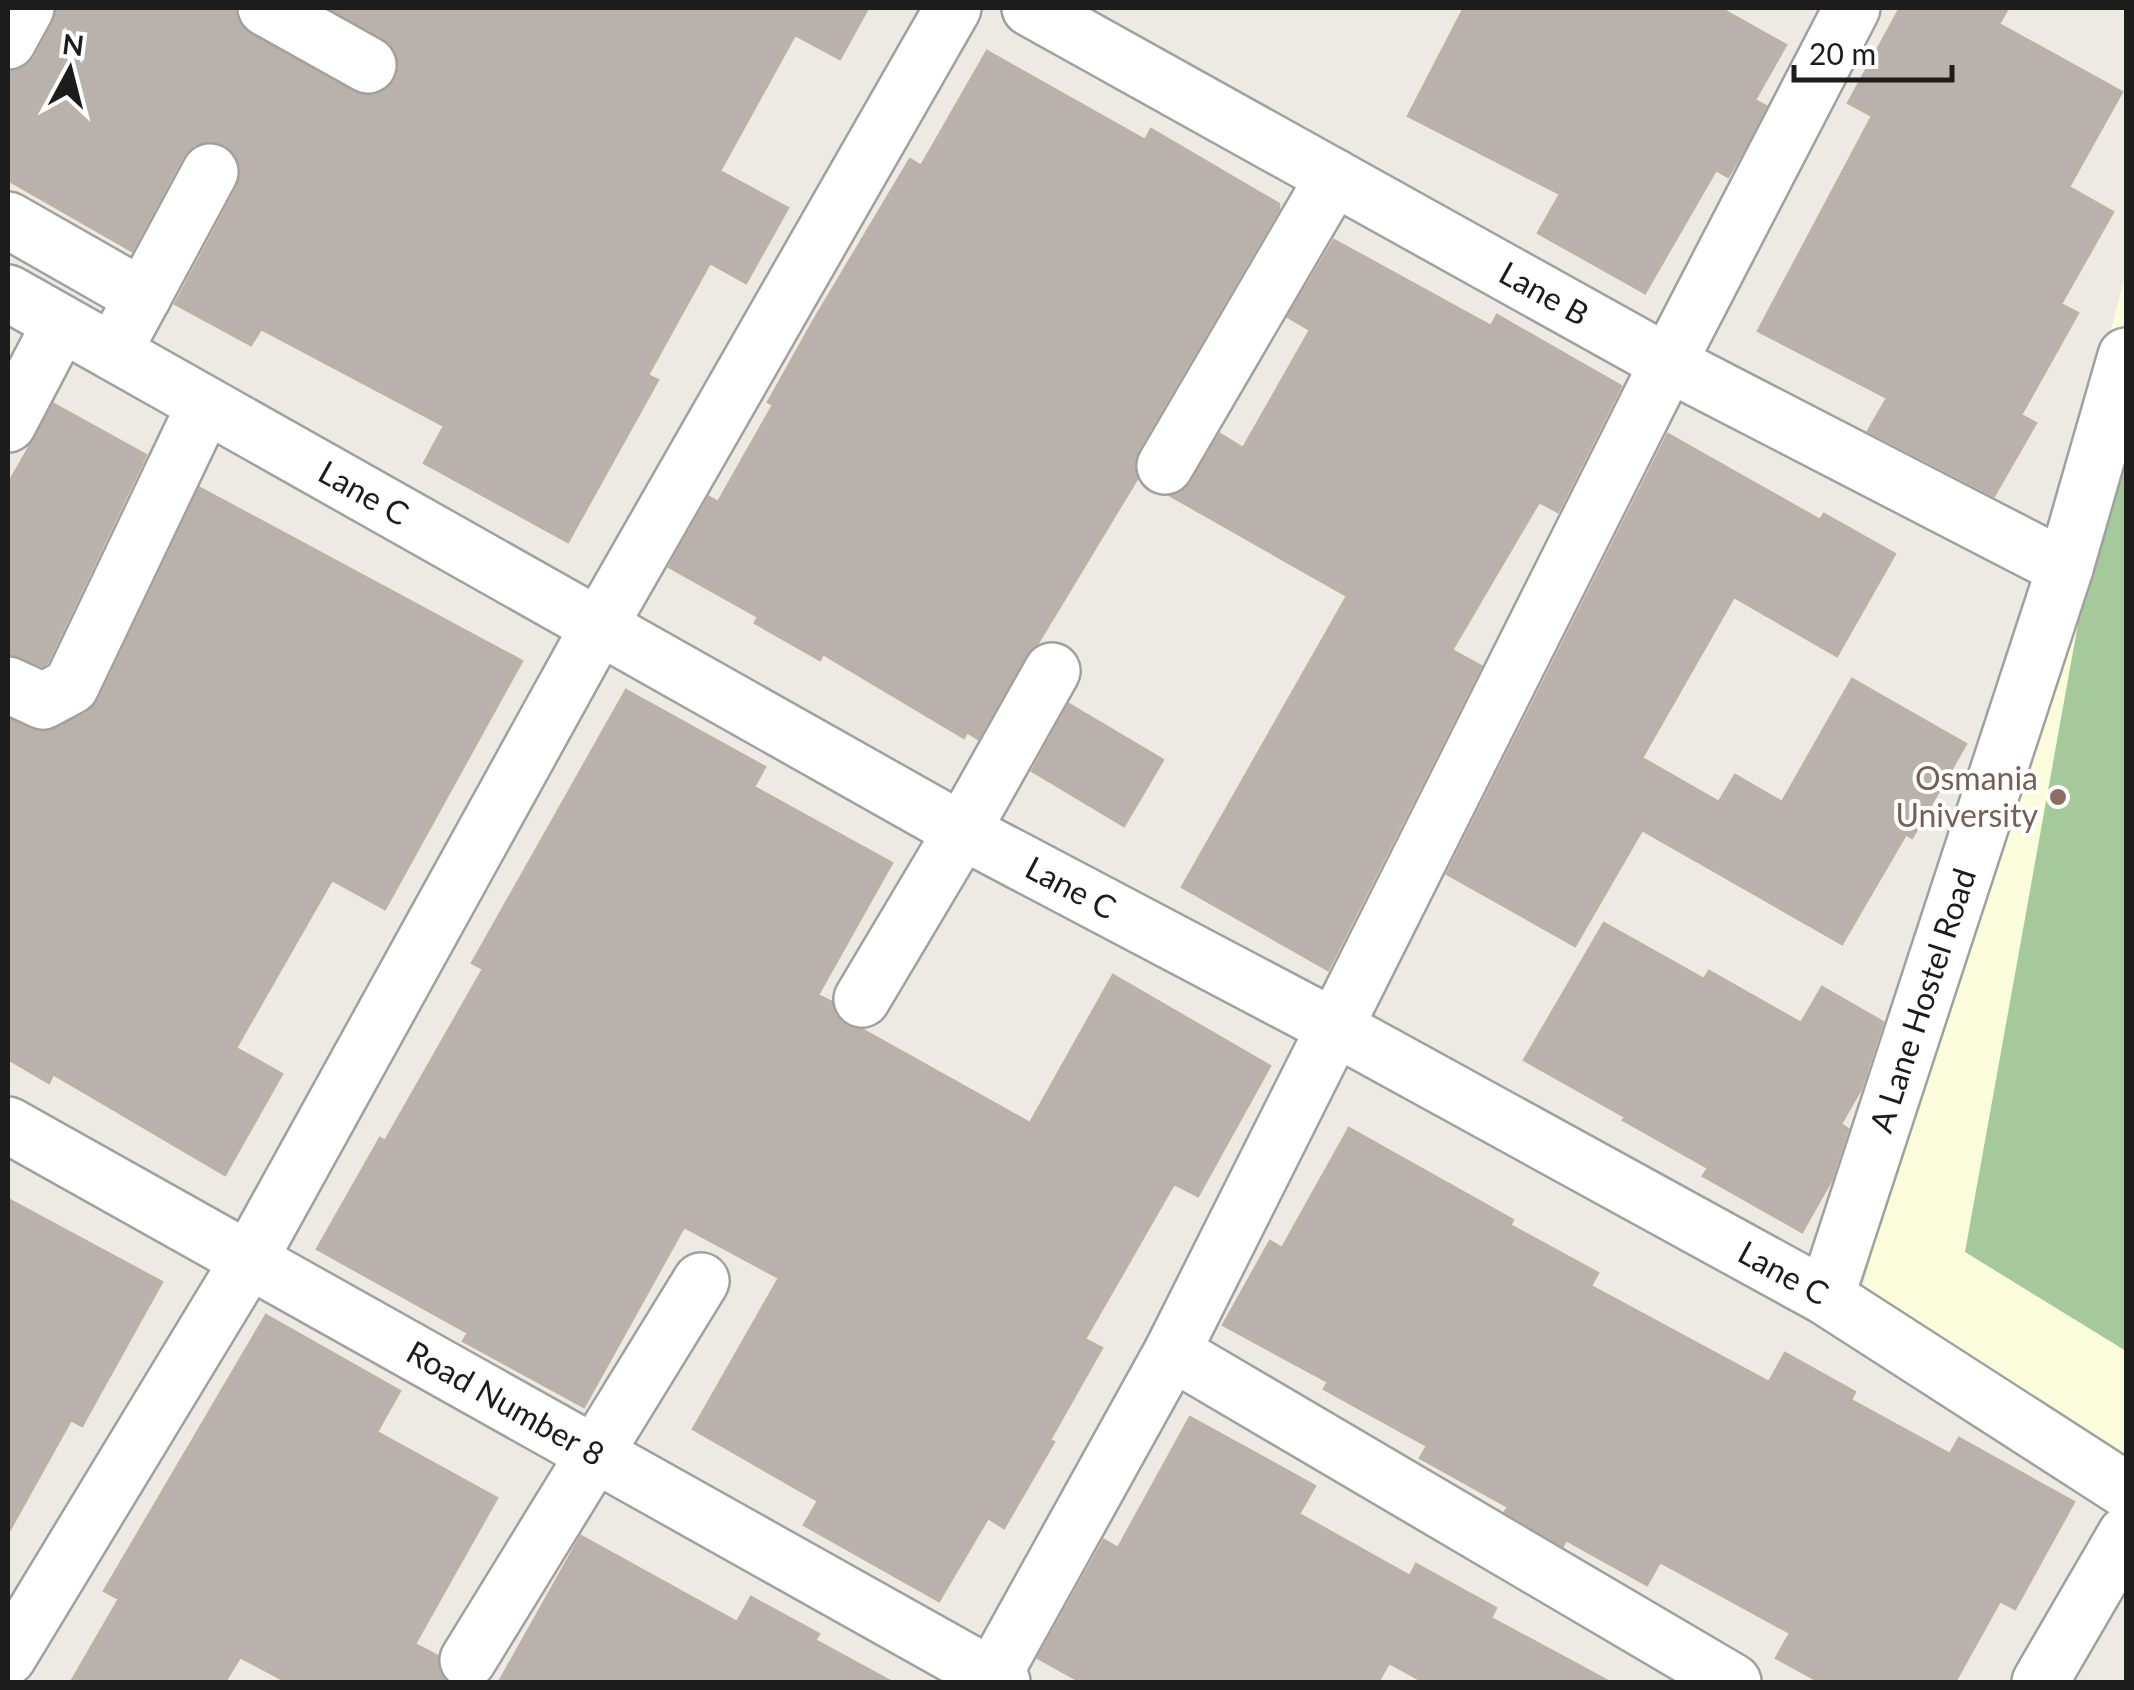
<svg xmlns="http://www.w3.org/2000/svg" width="2134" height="1690" font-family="Lato,sans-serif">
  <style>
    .education { fill: #fafcdc }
    .forest { fill: #a5c99a }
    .building { fill: #b9b2ac; stroke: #bdb1a6; stroke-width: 2.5 }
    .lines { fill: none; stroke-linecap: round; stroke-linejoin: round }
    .minor-casing { stroke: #a0a0a0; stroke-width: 60 }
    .minor { stroke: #fff; stroke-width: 55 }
    .education-dot { fill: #8d6e63; stroke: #fff; stroke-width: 4 }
    .labels { text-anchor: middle; stroke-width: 8; stroke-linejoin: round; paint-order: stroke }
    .street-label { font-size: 32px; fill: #1c1c1c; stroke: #fff }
    .education-label { font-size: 32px; fill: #785e54; stroke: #fff; text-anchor: end }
  </style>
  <rect width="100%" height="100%" fill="#eceae2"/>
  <path class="education" d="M 2126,272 L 2126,1469 L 1854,1322 Z"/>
  <path class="forest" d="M 2126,357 L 2126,1351 L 1965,1252 Z"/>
  <path class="building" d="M 57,8 L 235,8 L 239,23 L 251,35 L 353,92 L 367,96 L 383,92 L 395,81 L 399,66 L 395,50 L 383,38 L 329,8 L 868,8 L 840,59 L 795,35 L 720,171 L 788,208 L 746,283 L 710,263 L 648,375 L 658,380 L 568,542 L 424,463 L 444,426 L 261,329 L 251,345 L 175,304 L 238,186 L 241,170 L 237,156 L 226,145 L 208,141 L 194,145 L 183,156 L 132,251 L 8,180 L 8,73 L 23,68 L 35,57 L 53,23 Z
    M 1464,8 L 1720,8 L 1786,45 L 1755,100 L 1766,106 L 1742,153 L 1728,177 L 1716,170 L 1645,293 L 1538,233 L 1560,194 L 1408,116 Z
    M 1900,8 L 2008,8 L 1999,24 L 2122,92 L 2069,187 L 2113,212 L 2061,304 L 2078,313 L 2021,415 L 2036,423 L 1994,496 L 1868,431 L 1887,398 L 1758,331 L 1872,116 L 1848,103 Z
    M 987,51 L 1145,140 L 1151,129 L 1279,204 L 1279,209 L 1138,450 L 1134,465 L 1137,479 L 1038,643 L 1025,656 L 978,739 L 967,732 L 964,738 L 823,654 L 820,660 L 755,623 L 758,617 L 669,567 L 709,497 L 718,502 L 773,405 L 768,402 L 814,320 L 910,159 L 921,166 Z
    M 1334,240 L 1491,326 L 1497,315 L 1621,386 L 1558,512 L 1539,502 L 1452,650 L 1481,666 L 1328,970 L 1182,887 L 1347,596 L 1171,496 L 1181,493 L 1191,483 L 1220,434 L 1243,448 L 1310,330 L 1288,317 Z
    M 54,404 L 146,455 L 47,663 L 42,666 L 8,654 L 8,484 Z
    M 1668,434 L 1820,520 L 1824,514 L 1895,554 L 1837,656 L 1734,597 L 1642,758 L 1719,802 L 1735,775 L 1782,802 L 1852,679 L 1966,744 L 1912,838 L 1906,834 L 1842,944 L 1642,830 L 1575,946 L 1447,874 Z
    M 200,488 L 522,661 L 385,909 L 332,880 L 236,1048 L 282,1074 L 225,1175 L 53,1074 L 49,1083 L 8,1059 L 8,719 L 45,732 L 86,714 L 99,700 Z
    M 626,690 L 765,767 L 754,787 L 892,863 L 818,995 L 832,1002 L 835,1015 L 847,1026 L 863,1030 L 1030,1123 L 1113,975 L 1270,1066 L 1198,1196 L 1174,1184 L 1085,1339 L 1102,1348 L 1050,1440 L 1054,1442 L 1004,1528 L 988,1518 L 939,1601 L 804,1525 L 818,1501 L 693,1429 L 779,1278 L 684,1227 L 584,1407 L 463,1341 L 468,1333 L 317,1249 L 380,1138 L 385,1141 L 483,969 L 472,963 Z
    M 1069,704 L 1163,760 L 1124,826 L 1032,771 Z
    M 1604,923 L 1704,979 L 1709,971 L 1801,1023 L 1822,987 L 1883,1022 L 1861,1089 L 1841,1124 L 1848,1129 L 1831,1181 L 1802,1232 L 1703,1176 L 1708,1168 L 1623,1120 L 1625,1117 L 1524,1060 Z
    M 1349,1128 L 1513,1220 L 1510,1225 L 1598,1273 L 1591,1286 L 1769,1382 L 1785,1353 L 1855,1392 L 1851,1400 L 1950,1454 L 1959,1438 L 2074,1502 L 2015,1609 L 2000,1601 L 1955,1682 L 1820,1682 L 1776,1658 L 1790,1633 L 1660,1562 L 1647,1585 L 1566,1540 L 1563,1546 L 1505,1512 L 1508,1507 L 1420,1458 L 1427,1446 L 1324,1389 L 1328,1382 L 1223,1325 L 1270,1241 L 1282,1248 Z
    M 8,1199 L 162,1282 L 82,1426 L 71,1420 L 8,1533 Z
    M 266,1315 L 400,1391 L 377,1432 L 497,1498 L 415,1644 L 438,1656 L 440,1674 L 448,1682 L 287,1682 L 240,1657 L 225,1682 L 71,1682 L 119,1599 L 104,1591 Z
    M 1190,1417 L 1315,1486 L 1299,1514 L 1410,1576 L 1416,1564 L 1496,1608 L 1491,1618 L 1610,1682 L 1424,1682 L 1389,1663 L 1378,1682 L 1081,1682 L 1038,1658 L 1104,1540 L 1118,1548 Z
    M 581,1536 L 737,1622 L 751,1597 L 819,1634 L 815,1640 L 892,1682 L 499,1682 Z"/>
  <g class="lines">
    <defs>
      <g id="minor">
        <path d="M 266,8 L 368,65"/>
        <path id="s1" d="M 1030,8 L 1668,363 L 2065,568"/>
        <path d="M 8,41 L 26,8"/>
        <path d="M 8,220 L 143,297"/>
        <path id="s2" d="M 8,293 L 962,831 L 1334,1027 L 1826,1297 L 2126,1490"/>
        <path d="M 113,352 L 210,172"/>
        <path d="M 8,424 L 61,323"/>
        <path d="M 1165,466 L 1334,177"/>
        <path d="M 8,685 L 43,701 L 71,686 L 205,405"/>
        <path d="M 862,999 L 962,831 L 1052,671"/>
        <path id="s3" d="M 8,1125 L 1002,1682"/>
        <path id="s4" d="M 1826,1297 L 2065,568 L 2126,356"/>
        <path d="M 1172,1352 L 1733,1682"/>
        <path d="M 8,1657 L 250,1258 L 598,628 L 953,8"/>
        <path d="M 468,1660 L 701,1281"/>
        <path d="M 989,1682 L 1172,1352 L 1668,363 L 1852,8"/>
        <path d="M 2040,1682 L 2126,1534"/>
      </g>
    </defs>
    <use href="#minor" class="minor-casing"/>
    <use href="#minor" class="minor"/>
  </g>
  <circle class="education-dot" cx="2058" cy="797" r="10"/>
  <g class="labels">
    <g class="street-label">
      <text dy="11" stroke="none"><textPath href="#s1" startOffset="588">Lane B</textPath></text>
      <text dy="11" stroke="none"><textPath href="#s2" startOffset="408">Lane C</textPath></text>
      <text dy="11" stroke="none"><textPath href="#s2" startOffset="1218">Lane C</textPath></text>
      <text dy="11" stroke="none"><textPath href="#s4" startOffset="312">A Lane Hostel Road</textPath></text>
      <text dy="11" stroke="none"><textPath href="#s2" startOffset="2028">Lane C</textPath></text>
      <text dy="11" stroke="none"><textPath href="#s3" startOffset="570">Road Number 8</textPath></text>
    </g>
    <g class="education-label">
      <text x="2038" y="790">Osmania<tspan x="2038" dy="37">University</tspan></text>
    </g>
  </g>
  <rect width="2134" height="1690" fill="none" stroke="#1c1c1c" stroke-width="20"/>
  <g transform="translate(70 70) rotate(7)" stroke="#ffffff" stroke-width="8" paint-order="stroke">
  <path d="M0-8L18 38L0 25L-18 38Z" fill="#1c1c1c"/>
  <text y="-15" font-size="28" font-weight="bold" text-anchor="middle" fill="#1c1c1c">N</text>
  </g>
  <path d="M1794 65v15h158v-15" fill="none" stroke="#1c1c1c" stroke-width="5"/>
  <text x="1809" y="65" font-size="30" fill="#1c1c1c" stroke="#ffffff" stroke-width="8" paint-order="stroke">20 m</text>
</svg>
